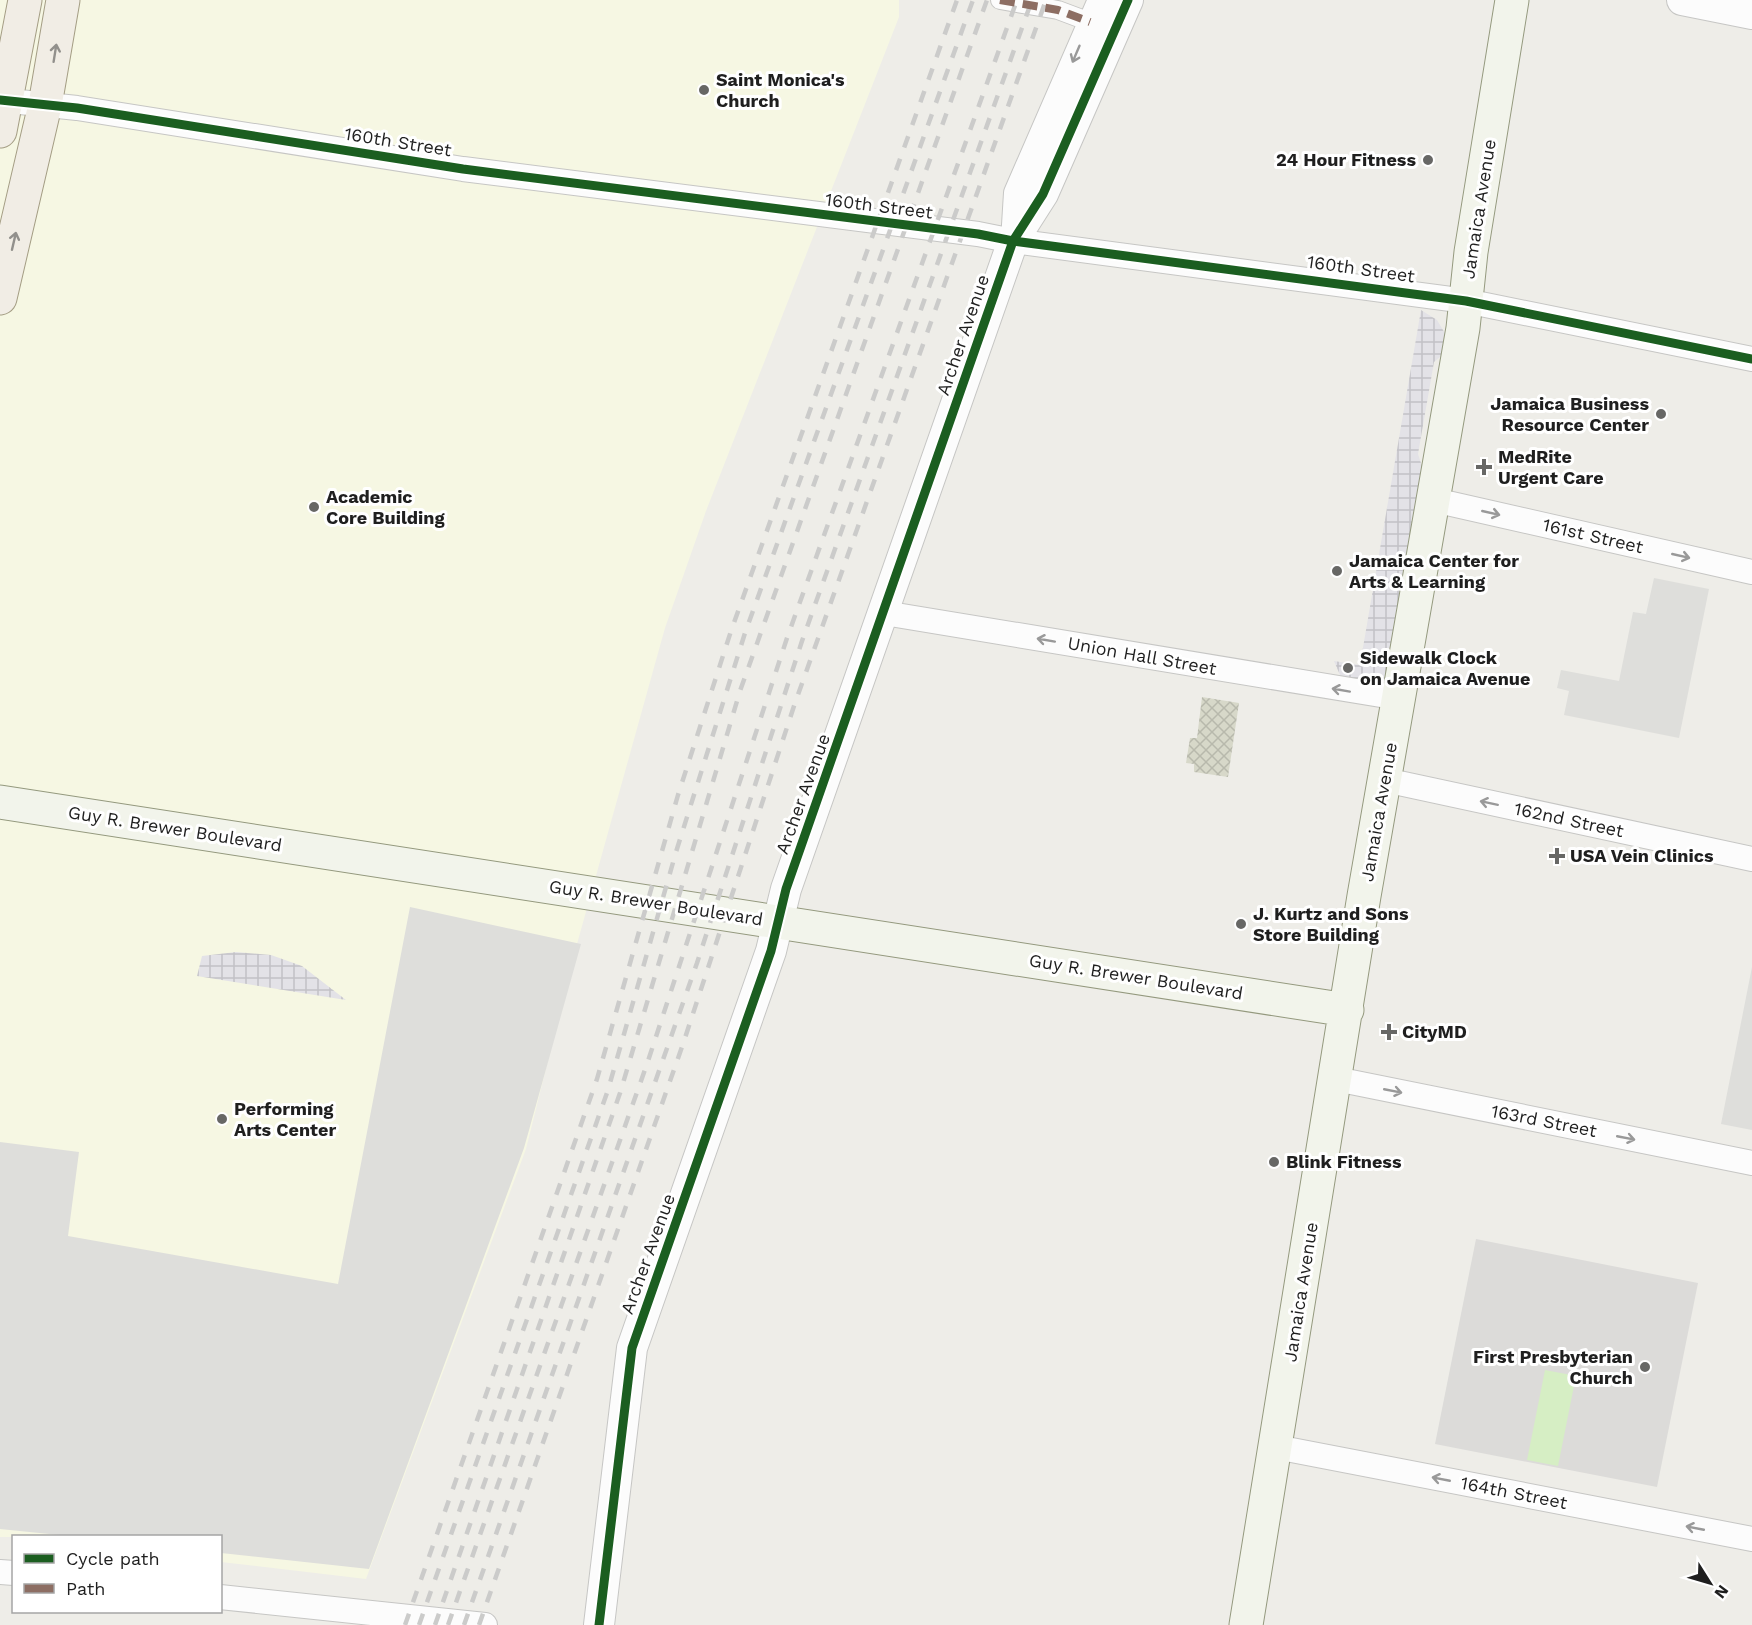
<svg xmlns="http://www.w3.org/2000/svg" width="1752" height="1625" font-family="'Work Sans',sans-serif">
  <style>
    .education { fill: #f6f7e3 }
    .religious { fill: #dcdbd9 }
    .construction { fill: url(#construction-cross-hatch) }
    .grass { fill: #d6eec4 }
    .parking { fill: #dededb }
    .plaza { fill: url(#plaza-grid) }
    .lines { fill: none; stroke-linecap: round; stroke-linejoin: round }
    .pedestrian-casing { stroke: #c6c6c4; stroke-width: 20 }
    .minor-casing { stroke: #c6c6c4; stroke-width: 26 }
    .tertiary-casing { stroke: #c6c6c4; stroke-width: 32 }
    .secondary-casing { stroke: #94997e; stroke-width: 35 }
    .primary-casing { stroke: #a49d84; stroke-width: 35 }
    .pedestrian { stroke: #fcfcfc; stroke-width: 18 }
    .minor { stroke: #fcfcfc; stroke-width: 24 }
    .tertiary { stroke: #fcfcfc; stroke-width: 30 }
    .secondary { stroke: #f2f4eb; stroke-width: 33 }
    .primary { stroke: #f1ede5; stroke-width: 33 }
    .rail { stroke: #cbcbca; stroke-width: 4.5; stroke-dasharray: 12 12; stroke-linecap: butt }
    .quiet { stroke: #8d6e63; stroke-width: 8; stroke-dasharray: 15 8; stroke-linecap: butt }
    .cycleway-casing { stroke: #fff; stroke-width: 13 }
    .cycleway { stroke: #1b5e20; stroke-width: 9 }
    .oneway { stroke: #92908c }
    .oneway2 { stroke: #999 }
    .poi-dot { fill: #676765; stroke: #fff; stroke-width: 2 }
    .labels { text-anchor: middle; stroke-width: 6; stroke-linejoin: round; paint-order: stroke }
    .poi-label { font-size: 18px; font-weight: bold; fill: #1f1f1f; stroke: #fff; text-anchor: start }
    .street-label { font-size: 18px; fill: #1f1f1f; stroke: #fff }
  </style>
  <defs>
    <pattern id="construction-cross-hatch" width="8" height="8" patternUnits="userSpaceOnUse" patternTransform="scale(1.5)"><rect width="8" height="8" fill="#d7d8c9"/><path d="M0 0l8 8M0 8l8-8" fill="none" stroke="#b8b9ac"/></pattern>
    <pattern id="plaza-grid" width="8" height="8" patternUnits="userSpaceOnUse" patternTransform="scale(1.5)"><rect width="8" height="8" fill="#e3e2e7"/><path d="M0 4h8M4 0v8" fill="none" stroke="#c2c1c6"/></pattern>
  </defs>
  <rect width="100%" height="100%" fill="#eeede8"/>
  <path class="education" d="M 0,0 L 899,0 L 899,17 L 706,511 L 665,628 L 577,944 L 526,1149 L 366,1579 L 221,1562 L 220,1536 L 0,1537 Z"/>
  <path class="religious" d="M 1476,1239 L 1698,1283 L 1657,1487 L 1435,1444 Z"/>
  <path class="construction" d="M 1202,697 L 1239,703 L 1228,777 L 1194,772 L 1194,764 L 1186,763 L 1190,738 L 1197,738 Z"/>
  <path class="grass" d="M 1545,1370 L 1576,1376 L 1558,1466 L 1527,1460 Z"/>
  <path class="parking" d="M 1654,578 L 1709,589 L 1679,738 L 1564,715 L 1569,691 L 1557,688 L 1561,670 L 1619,681 L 1633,612 L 1646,614 Z
    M 410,907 L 581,944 L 524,1148 L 369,1569 L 221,1553 L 220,1536 L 69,1536 L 0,1529 L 0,1142 L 79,1152 L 68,1236 L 338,1284 Z
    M 1752,967 L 1752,1130 L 1721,1124 Z"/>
  <path class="plaza" d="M 1421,310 L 1437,320 L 1446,335 L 1446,352 L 1434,362 L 1418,454 L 1423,469 L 1385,682 L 1381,686 L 1343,682 L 1334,661 L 1360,665 Z
    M 236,952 L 271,955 L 302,966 L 346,1000 L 197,976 L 202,956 Z"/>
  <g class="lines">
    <defs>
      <path id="pedestrian" d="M 1000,0 L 1058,10 L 1090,22"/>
      <path id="minor" d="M 0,100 L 77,108 L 463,169 L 978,234 L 1013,241 L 1466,301 L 1752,359
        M 1013,241 L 1016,193 L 1100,0
        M 1434,500 L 1752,572
        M 884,613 L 1399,698
        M 1385,780 L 1752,859
        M 1336,1079 L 1752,1163
        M 1276,1447 L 1752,1539
        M 0,1572 L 14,1573
        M 220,1597 L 485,1625"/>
      <path id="tertiary" d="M 1682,0 L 1752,14
        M 599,1625 L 632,1348 L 771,951 L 786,889 L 1013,241 L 1043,194 L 1128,0"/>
      <path id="secondary" d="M 0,802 L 1347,1010
        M 1246,1625 L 1364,896 L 1463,328 L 1471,252 L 1512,0"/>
      <path id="primary" d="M 0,131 L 25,0
        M 0,298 L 45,105 L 63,0"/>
    </defs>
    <use href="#pedestrian" class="pedestrian-casing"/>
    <use href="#minor" class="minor-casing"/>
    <use href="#tertiary" class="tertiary-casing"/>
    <use href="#secondary" class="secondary-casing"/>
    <use href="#primary" class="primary-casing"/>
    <use href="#pedestrian" class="pedestrian"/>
    <use href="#minor" class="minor"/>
    <use href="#tertiary" class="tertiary"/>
    <use href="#secondary" class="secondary"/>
    <use href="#primary" class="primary"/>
    <path class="rail" d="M 405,1625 L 597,1079 L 678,795 L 731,631 L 957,0
      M 419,1625 L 608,1090 L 676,852 L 745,633 L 973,0
      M 435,1625 L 620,1093 L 740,691 L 987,0
      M 448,1625 L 647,1064 L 787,638 L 1017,0
      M 464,1625 L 697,963 L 802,641 L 1032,0
      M 479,1625 L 683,1044 L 795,703 L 1046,0"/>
    <path class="quiet" d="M 1000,0 L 1058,10 L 1090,22"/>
    <defs>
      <path id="cycleway" d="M 0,100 L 77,108 L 463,169 L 978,234 L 1013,241 L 1466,301 L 1752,359
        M 599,1625 L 632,1348 L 771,951 L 786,889 L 1013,241 L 1043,194 L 1128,0"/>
    </defs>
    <use href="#cycleway" class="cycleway-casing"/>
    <use href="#cycleway" class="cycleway"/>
  </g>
  <defs><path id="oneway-shaft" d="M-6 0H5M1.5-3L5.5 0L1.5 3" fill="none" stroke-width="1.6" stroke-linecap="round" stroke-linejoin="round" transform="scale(1.5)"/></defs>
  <g class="oneway">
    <use href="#oneway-shaft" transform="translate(55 53) rotate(-81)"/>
    <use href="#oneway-shaft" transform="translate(14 241) rotate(-77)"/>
  </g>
  <g class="oneway2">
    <use href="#oneway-shaft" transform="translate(1076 54) rotate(113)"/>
    <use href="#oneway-shaft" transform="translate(1491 513) rotate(13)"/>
    <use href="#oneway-shaft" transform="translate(1681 556) rotate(13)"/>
    <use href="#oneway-shaft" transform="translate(1046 640) rotate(-170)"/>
    <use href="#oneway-shaft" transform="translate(1341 690) rotate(-170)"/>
    <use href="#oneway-shaft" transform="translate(1489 803) rotate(-168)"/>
    <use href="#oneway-shaft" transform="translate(1393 1091) rotate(11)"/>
    <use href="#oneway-shaft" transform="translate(1626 1138) rotate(11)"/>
    <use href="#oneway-shaft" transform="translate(1441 1479) rotate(-169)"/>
    <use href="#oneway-shaft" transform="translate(1695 1528) rotate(-169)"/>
  </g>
  <g class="poi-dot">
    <circle cx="704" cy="90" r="6"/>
    <circle cx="1428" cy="160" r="6"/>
    <circle cx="1661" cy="414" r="6"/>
    <path d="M1481 458h6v6h6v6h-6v6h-6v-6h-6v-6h6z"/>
    <circle cx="314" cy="507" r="6"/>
    <circle cx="1337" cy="571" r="6"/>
    <circle cx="1348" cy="668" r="6"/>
    <path d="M1554 847h6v6h6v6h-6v6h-6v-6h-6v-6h6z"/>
    <circle cx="1241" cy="924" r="6"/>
    <path d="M1386 1023h6v6h6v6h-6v6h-6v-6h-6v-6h6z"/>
    <circle cx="222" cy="1119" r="6"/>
    <circle cx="1274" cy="1162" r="6"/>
    <circle cx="1645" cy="1367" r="6"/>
  </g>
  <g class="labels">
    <g class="poi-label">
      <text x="716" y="86">Saint Monica's<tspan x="716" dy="21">Church</tspan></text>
      <text x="1416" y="166" text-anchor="end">24 Hour Fitness</text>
      <text x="1649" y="410" text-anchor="end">Jamaica Business<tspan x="1649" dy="21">Resource Center</tspan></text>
      <text x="1498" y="463">MedRite<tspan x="1498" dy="21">Urgent Care</tspan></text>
      <text x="326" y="503">Academic<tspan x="326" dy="21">Core Building</tspan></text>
      <text x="1349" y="567">Jamaica Center for<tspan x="1349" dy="21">Arts &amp; Learning</tspan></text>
      <text x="1360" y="664">Sidewalk Clock<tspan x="1360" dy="21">on Jamaica Avenue</tspan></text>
      <text x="1570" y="862">USA Vein Clinics</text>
      <text x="1253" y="920">J. Kurtz and Sons<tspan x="1253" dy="21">Store Building</tspan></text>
      <text x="1402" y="1038">CityMD</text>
      <text x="234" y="1115">Performing<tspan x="234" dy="21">Arts Center</tspan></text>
      <text x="1286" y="1168">Blink Fitness</text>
      <text x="1633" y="1363" text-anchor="end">First Presbyterian<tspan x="1633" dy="21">Church</tspan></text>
    </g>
    <g class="street-label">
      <text transform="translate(398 142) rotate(9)" y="6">160th Street</text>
      <text transform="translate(879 206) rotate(7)" y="6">160th Street</text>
      <text transform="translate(1479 209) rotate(-81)" y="6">Jamaica Avenue</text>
      <text transform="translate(1361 269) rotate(8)" y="6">160th Street</text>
      <text transform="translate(963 335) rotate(-71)" y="6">Archer Avenue</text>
      <text transform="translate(1593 536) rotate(13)" y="6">161st Street</text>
      <text transform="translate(1142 656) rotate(10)" y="6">Union Hall Street</text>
      <text transform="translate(803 794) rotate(-70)" y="6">Archer Avenue</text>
      <text transform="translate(1379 812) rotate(-80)" y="6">Jamaica Avenue</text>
      <text transform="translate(1569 820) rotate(12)" y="6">162nd Street</text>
      <text transform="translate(175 829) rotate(9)" y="6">Guy R. Brewer Boulevard</text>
      <text transform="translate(656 903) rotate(9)" y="6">Guy R. Brewer Boulevard</text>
      <text transform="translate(1136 977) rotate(9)" y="6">Guy R. Brewer Boulevard</text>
      <text transform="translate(1544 1121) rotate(11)" y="6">163rd Street</text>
      <text transform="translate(648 1254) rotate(-70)" y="6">Archer Avenue</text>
      <text transform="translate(1301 1292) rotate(-81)" y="6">Jamaica Avenue</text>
      <text transform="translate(1514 1493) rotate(11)" y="6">164th Street</text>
    </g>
  </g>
  <rect x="12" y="1535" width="210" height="78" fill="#ffffff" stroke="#a5a5a5" stroke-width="1.5"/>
  <rect x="24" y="1554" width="30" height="9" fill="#1b5e20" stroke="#a5a5a5" stroke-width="1.5"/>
  <text x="66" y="1565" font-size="18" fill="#1f1f1f">Cycle path</text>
  <rect x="24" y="1584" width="30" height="9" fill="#8d6e63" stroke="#a5a5a5" stroke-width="1.5"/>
  <text x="66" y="1595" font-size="18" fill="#1f1f1f">Path</text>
  <g transform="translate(1710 1583) rotate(127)" stroke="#ffffff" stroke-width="4.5" paint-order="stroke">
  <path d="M0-4.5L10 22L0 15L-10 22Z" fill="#1f1f1f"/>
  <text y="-9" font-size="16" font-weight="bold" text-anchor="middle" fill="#1f1f1f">N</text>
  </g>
</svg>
